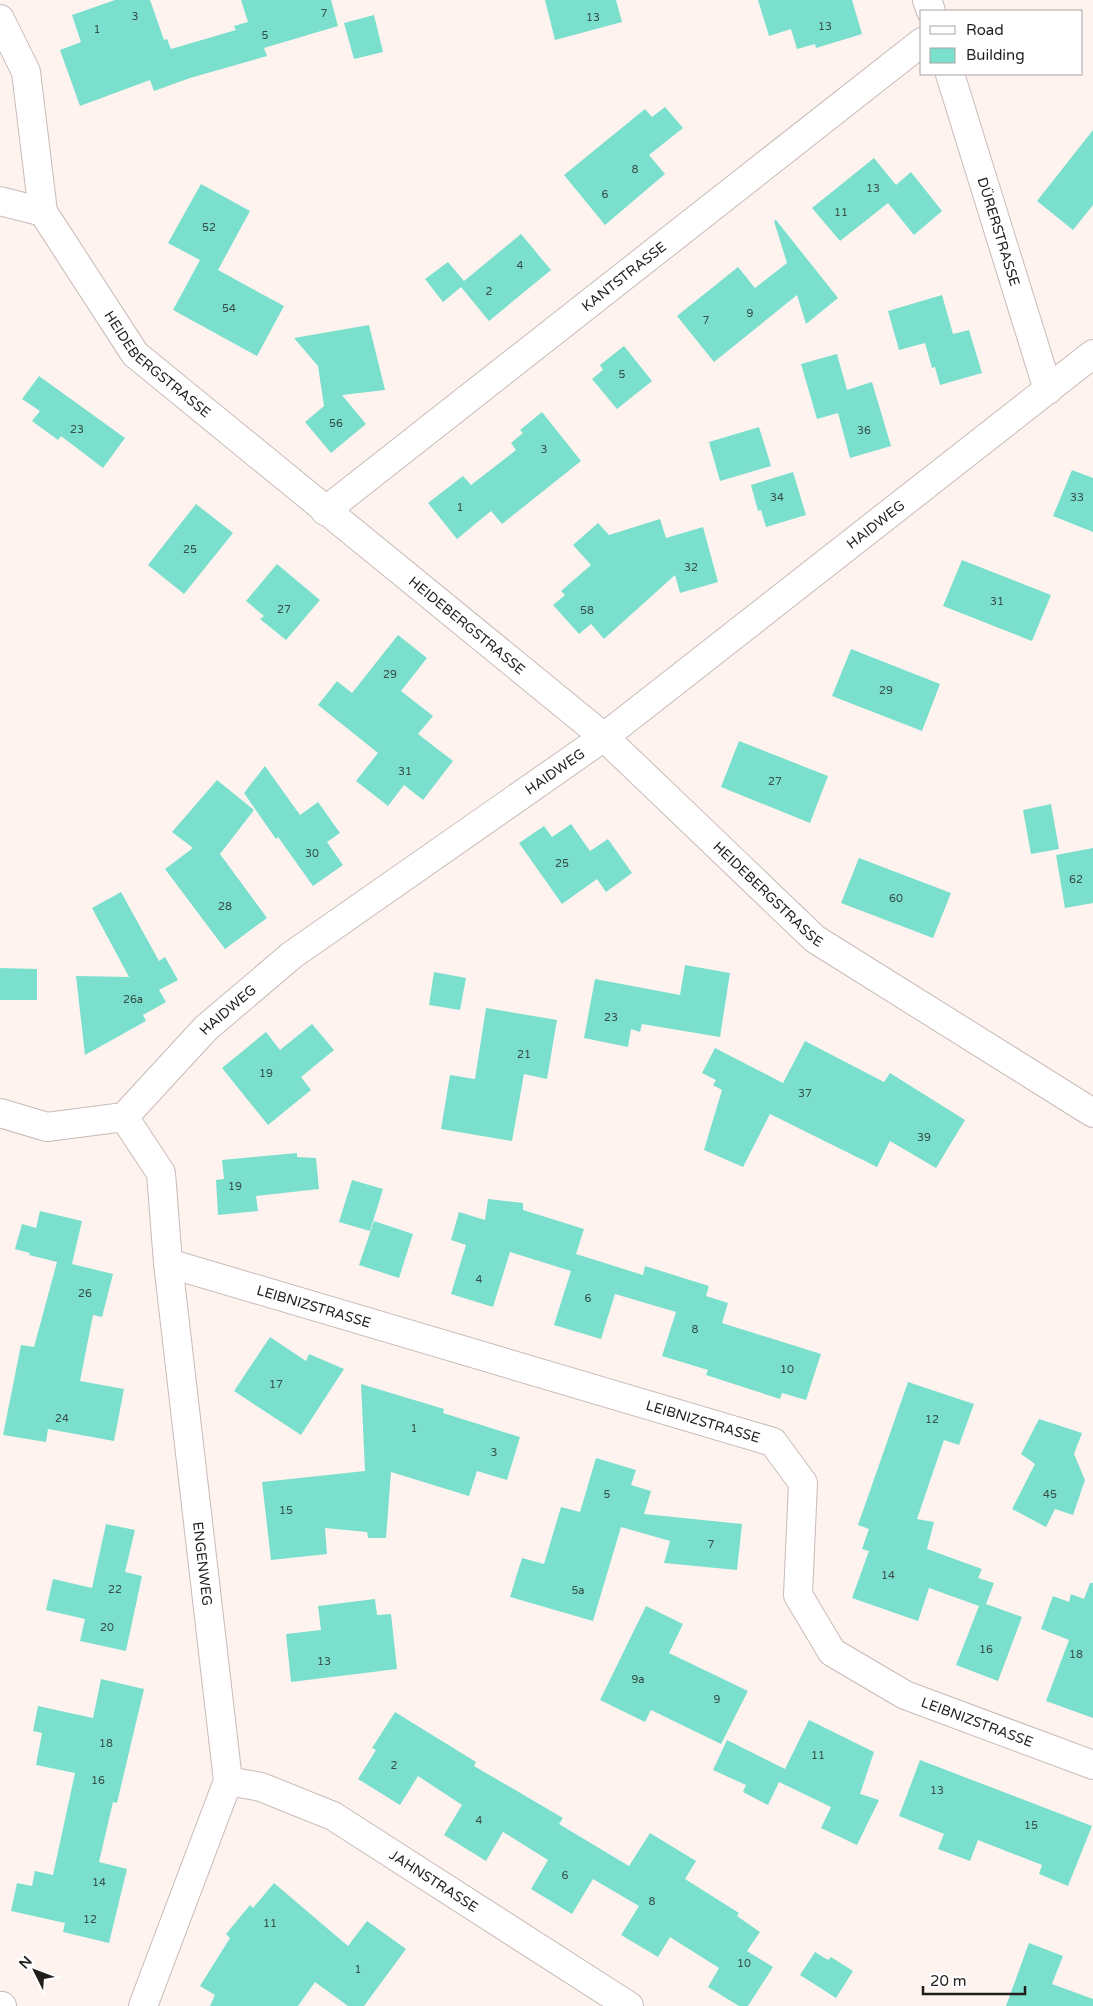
<svg xmlns="http://www.w3.org/2000/svg" width="1093" height="2006" font-family="'Varela Round',sans-serif">
  <style>
    .building { fill: #7adfcc }
    .lines { fill: none; stroke-linecap: round; stroke-linejoin: round }
    .minor-casing { stroke: #c9bbb7; stroke-width: 30 }
    .minor { stroke: #fff; stroke-width: 28 }
    .labels { text-anchor: middle; stroke-width: 4.5; stroke-linejoin: round; paint-order: stroke }
    .number-label { font-size: 11px; fill: #384e48 }
    .street-label { font-size: 14px; fill: #221e1c; stroke: #fff }
  </style>
  <rect width="100%" height="100%" fill="#fef3ef"/>
  <path class="building" d="M 115,0 L 150,0 L 164,40 L 167,39 L 171,49 L 236,30 L 234,26 L 248,22 L 241,0 L 331,0 L 338,26 L 264,48 L 267,56 L 190,78 L 154,91 L 150,80 L 80,106 L 60,50 L 81,42 L 72,15 Z
    M 545,0 L 616,0 L 622,22 L 555,40 Z
    M 758,0 L 852,0 L 862,34 L 816,48 L 815,44 L 797,49 L 791,29 L 769,36 Z
    M 374,15 L 383,52 L 354,59 L 344,23 Z
    M 665,107 L 683,128 L 649,155 L 665,174 L 605,225 L 564,175 L 645,109 L 652,117 Z
    M 1093,130 L 1093,205 L 1073,230 L 1037,201 Z
    M 874,158 L 896,185 L 911,172 L 942,211 L 914,235 L 888,203 L 840,241 L 812,208 Z
    M 201,184 L 250,211 L 218,270 L 284,306 L 257,356 L 173,310 L 200,260 L 168,243 Z
    M 776,220 L 838,298 L 806,324 L 797,295 L 714,362 L 677,316 L 738,267 L 755,288 L 787,263 L 774,221 Z
    M 521,234 L 551,270 L 489,321 L 461,287 L 443,302 L 425,279 L 448,262 L 464,281 Z
    M 942,295 L 953,334 L 969,330 L 982,373 L 940,385 L 935,367 L 932,368 L 925,343 L 899,350 L 888,311 Z
    M 369,325 L 385,390 L 342,395 L 366,424 L 331,453 L 305,422 L 324,406 L 318,366 L 294,338 Z
    M 624,346 L 652,381 L 617,409 L 592,379 L 603,370 L 600,365 Z
    M 837,354 L 847,390 L 872,382 L 891,446 L 850,458 L 838,413 L 817,419 L 801,364 Z
    M 39,376 L 125,438 L 103,468 L 61,436 L 58,440 L 32,421 L 40,411 L 22,399 Z
    M 542,412 L 581,461 L 502,524 L 491,511 L 457,539 L 428,503 L 463,476 L 471,485 L 516,450 L 511,443 L 523,433 L 520,430 Z
    M 759,427 L 771,466 L 720,481 L 709,442 Z
    M 1072,470 L 1093,478 L 1093,532 L 1053,516 Z
    M 793,472 L 806,515 L 766,527 L 761,510 L 758,511 L 751,485 Z
    M 196,504 L 233,533 L 184,594 L 148,565 Z
    M 660,519 L 666,538 L 703,527 L 718,582 L 680,593 L 675,575 L 604,639 L 591,624 L 579,634 L 553,605 L 565,595 L 561,591 L 591,565 L 573,545 L 598,523 L 609,535 Z
    M 962,560 L 1051,595 L 1032,641 L 943,606 Z
    M 277,564 L 320,600 L 286,640 L 260,619 L 264,616 L 246,601 Z
    M 398,635 L 427,658 L 401,691 L 433,716 L 418,734 L 453,761 L 423,800 L 404,785 L 388,806 L 356,781 L 378,753 L 318,705 L 337,681 L 352,693 Z
    M 851,649 L 940,684 L 922,731 L 832,696 Z
    M 739,741 L 828,776 L 810,823 L 721,787 Z
    M 265,766 L 300,815 L 318,802 L 340,833 L 327,842 L 343,865 L 313,886 L 278,837 L 276,839 L 244,793 Z
    M 217,780 L 254,810 L 220,854 L 267,918 L 225,949 L 165,869 L 193,848 L 172,832 Z
    M 1051,804 L 1059,849 L 1031,854 L 1023,810 Z
    M 571,824 L 590,851 L 608,839 L 632,873 L 606,892 L 597,879 L 562,904 L 519,843 L 544,826 L 552,837 Z
    M 1093,848 L 1093,903 L 1065,908 L 1056,855 Z
    M 859,858 L 951,893 L 933,938 L 841,903 Z
    M 121,892 L 159,961 L 165,957 L 178,980 L 159,990 L 166,1002 L 143,1015 L 146,1021 L 85,1055 L 76,976 L 129,977 L 92,908 Z
    M 685,965 L 730,973 L 720,1037 L 642,1024 L 640,1032 L 631,1029 L 628,1047 L 584,1038 L 595,979 L 680,995 Z
    M 0,968 L 37,969 L 37,1000 L 0,1000 Z
    M 434,972 L 466,978 L 460,1010 L 429,1005 Z
    M 486,1008 L 557,1020 L 547,1079 L 524,1074 L 512,1141 L 441,1129 L 450,1075 L 475,1079 Z
    M 312,1024 L 334,1050 L 301,1077 L 311,1090 L 268,1125 L 222,1068 L 266,1032 L 280,1050 Z
    M 805,1041 L 884,1082 L 890,1073 L 965,1120 L 936,1168 L 890,1141 L 877,1167 L 770,1114 L 743,1167 L 704,1150 L 722,1090 L 713,1085 L 716,1080 L 702,1073 L 715,1048 L 783,1083 Z
    M 297,1153 L 297,1157 L 316,1158 L 319,1189 L 256,1196 L 258,1211 L 218,1215 L 216,1180 L 224,1179 L 222,1160 Z
    M 352,1180 L 383,1189 L 370,1231 L 339,1222 Z
    M 488,1199 L 523,1203 L 523,1210 L 584,1229 L 576,1254 L 643,1275 L 645,1266 L 709,1286 L 706,1296 L 728,1303 L 722,1323 L 821,1354 L 806,1400 L 782,1393 L 780,1399 L 706,1375 L 708,1370 L 662,1356 L 676,1312 L 615,1294 L 601,1339 L 554,1325 L 575,1258 L 571,1271 L 510,1252 L 493,1307 L 451,1294 L 466,1245 L 451,1240 L 459,1212 L 485,1220 Z
    M 40,1211 L 82,1221 L 72,1264 L 113,1274 L 102,1317 L 93,1315 L 80,1381 L 124,1389 L 114,1441 L 48,1429 L 46,1442 L 3,1435 L 21,1345 L 34,1347 L 57,1262 L 29,1255 L 30,1253 L 15,1249 L 22,1224 L 36,1228 Z
    M 374,1221 L 413,1234 L 399,1278 L 359,1265 Z
    M 270,1337 L 306,1361 L 309,1354 L 344,1369 L 301,1435 L 234,1391 Z
    M 908,1382 L 974,1404 L 959,1445 L 944,1440 L 917,1519 L 934,1522 L 927,1549 L 982,1569 L 978,1578 L 994,1583 L 986,1604 L 1022,1617 L 998,1681 L 956,1665 L 979,1606 L 929,1588 L 918,1621 L 852,1598 L 869,1551 L 862,1549 L 869,1529 L 858,1525 Z
    M 361,1384 L 444,1409 L 443,1413 L 520,1437 L 507,1480 L 477,1471 L 469,1496 L 391,1472 L 386,1538 L 368,1538 L 367,1532 L 325,1528 L 327,1554 L 271,1560 L 262,1482 L 365,1471 Z
    M 1039,1419 L 1082,1433 L 1074,1454 L 1085,1480 L 1073,1515 L 1055,1509 L 1046,1527 L 1012,1509 L 1035,1464 L 1021,1454 Z
    M 596,1458 L 636,1470 L 631,1485 L 651,1491 L 644,1514 L 742,1524 L 737,1570 L 664,1563 L 670,1541 L 621,1527 L 593,1621 L 510,1597 L 522,1558 L 544,1564 L 561,1507 L 580,1512 Z
    M 106,1524 L 135,1530 L 125,1572 L 142,1576 L 126,1651 L 80,1641 L 85,1619 L 46,1610 L 53,1579 L 92,1588 Z
    M 1090,1583 L 1093,1583 L 1093,1718 L 1046,1701 L 1069,1640 L 1041,1629 L 1053,1596 L 1069,1602 L 1071,1594 L 1084,1599 Z
    M 375,1599 L 377,1615 L 391,1614 L 397,1669 L 291,1682 L 286,1634 L 321,1630 L 318,1606 Z
    M 646,1606 L 683,1624 L 669,1653 L 748,1691 L 721,1744 L 651,1710 L 645,1722 L 600,1700 Z
    M 101,1679 L 144,1689 L 117,1803 L 113,1802 L 99,1862 L 127,1869 L 109,1943 L 63,1932 L 65,1923 L 11,1911 L 17,1883 L 32,1886 L 35,1871 L 53,1875 L 75,1773 L 36,1765 L 42,1733 L 33,1731 L 38,1706 L 93,1718 Z
    M 395,1712 L 476,1762 L 474,1766 L 563,1818 L 559,1824 L 629,1866 L 650,1833 L 696,1861 L 685,1879 L 739,1913 L 737,1916 L 760,1932 L 747,1951 L 773,1967 L 748,2006 L 739,2006 L 708,1987 L 719,1968 L 670,1937 L 658,1957 L 621,1935 L 639,1906 L 593,1879 L 572,1914 L 531,1889 L 548,1860 L 503,1832 L 486,1861 L 444,1835 L 462,1805 L 418,1776 L 400,1805 L 358,1779 L 376,1750 L 372,1748 Z
    M 809,1720 L 874,1752 L 860,1794 L 879,1800 L 857,1845 L 821,1828 L 831,1807 L 779,1782 L 768,1805 L 743,1792 L 746,1785 L 713,1770 L 727,1740 L 785,1769 Z
    M 920,1760 L 1092,1826 L 1068,1886 L 1039,1874 L 1042,1865 L 978,1840 L 970,1861 L 938,1849 L 944,1834 L 899,1816 Z
    M 274,1883 L 348,1946 L 367,1921 L 406,1949 L 364,2006 L 348,2006 L 315,1982 L 298,2006 L 210,2006 L 215,1995 L 200,1986 L 230,1938 L 226,1934 L 250,1905 L 253,1908 Z
    M 1029,1943 L 1063,1956 L 1052,1984 L 1093,1999 L 1093,2006 L 1006,2006 Z
    M 815,1952 L 828,1960 L 831,1957 L 853,1971 L 836,1998 L 800,1975 Z"/>
  <g class="lines">
    <defs>
      <g id="minor">
        <path d="M 927,0 L 931,11"/>
        <path id="s1" d="M 0,19 L 26,72 L 43,212 L 135,354 L 604,737 L 815,939 L 1093,1113"/>
        <path id="s2" d="M 950,74 L 1048,390"/>
        <path d="M 0,201 L 43,212"/>
        <path id="s3" d="M 325,511 L 922,42"/>
        <path id="s4" d="M 0,1113 L 47,1127 L 124,1117 L 206,1028 L 292,955 L 604,737 L 1093,354"/>
        <path id="s5" d="M 124,1117 L 161,1173 L 168,1263 L 228,1781 L 143,2006"/>
        <path id="s6" d="M 168,1263 L 773,1442 L 803,1483 L 798,1595 L 832,1652 L 905,1695 L 1093,1765"/>
        <path id="s7" d="M 228,1781 L 261,1787 L 333,1816 L 629,2006"/>
        <path d="M 0,2006 L 2,2006"/>
      </g>
    </defs>
    <use href="#minor" class="minor-casing"/>
    <use href="#minor" class="minor"/>
  </g>
  <g class="labels">
    <g class="number-label">
      <text x="324" y="17">7</text>
      <text x="135" y="20">3</text>
      <text x="593" y="21">13</text>
      <text x="825" y="30">13</text>
      <text x="97" y="33">1</text>
      <text x="265" y="39">5</text>
      <text x="635" y="173">8</text>
      <text x="873" y="192">13</text>
      <text x="605" y="198">6</text>
      <text x="841" y="216">11</text>
      <text x="209" y="231">52</text>
      <text x="520" y="269">4</text>
      <text x="489" y="295">2</text>
      <text x="229" y="312">54</text>
      <text x="750" y="317">9</text>
      <text x="706" y="324">7</text>
      <text x="622" y="378">5</text>
      <text x="336" y="427">56</text>
      <text x="77" y="433">23</text>
      <text x="864" y="434">36</text>
      <text x="544" y="453">3</text>
      <text x="777" y="501">34</text>
      <text x="1077" y="501">33</text>
      <text x="460" y="511">1</text>
      <text x="190" y="553">25</text>
      <text x="691" y="571">32</text>
      <text x="997" y="605">31</text>
      <text x="284" y="613">27</text>
      <text x="587" y="614">58</text>
      <text x="390" y="678">29</text>
      <text x="886" y="694">29</text>
      <text x="405" y="775">31</text>
      <text x="775" y="785">27</text>
      <text x="312" y="857">30</text>
      <text x="562" y="867">25</text>
      <text x="1076" y="883">62</text>
      <text x="896" y="902">60</text>
      <text x="225" y="910">28</text>
      <text x="133" y="1003">26a</text>
      <text x="611" y="1021">23</text>
      <text x="524" y="1058">21</text>
      <text x="266" y="1077">19</text>
      <text x="805" y="1097">37</text>
      <text x="924" y="1141">39</text>
      <text x="235" y="1190">19</text>
      <text x="479" y="1283">4</text>
      <text x="85" y="1297">26</text>
      <text x="588" y="1302">6</text>
      <text x="695" y="1333">8</text>
      <text x="787" y="1373">10</text>
      <text x="276" y="1388">17</text>
      <text x="62" y="1422">24</text>
      <text x="932" y="1423">12</text>
      <text x="414" y="1432">1</text>
      <text x="494" y="1456">3</text>
      <text x="607" y="1498">5</text>
      <text x="1050" y="1498">45</text>
      <text x="286" y="1514">15</text>
      <text x="711" y="1548">7</text>
      <text x="888" y="1579">14</text>
      <text x="115" y="1593">22</text>
      <text x="578" y="1594">5a</text>
      <text x="107" y="1631">20</text>
      <text x="986" y="1653">16</text>
      <text x="1076" y="1658">18</text>
      <text x="324" y="1665">13</text>
      <text x="638" y="1683">9a</text>
      <text x="717" y="1703">9</text>
      <text x="106" y="1747">18</text>
      <text x="818" y="1759">11</text>
      <text x="394" y="1769">2</text>
      <text x="98" y="1784">16</text>
      <text x="937" y="1794">13</text>
      <text x="479" y="1824">4</text>
      <text x="1031" y="1829">15</text>
      <text x="565" y="1879">6</text>
      <text x="99" y="1886">14</text>
      <text x="652" y="1905">8</text>
      <text x="90" y="1923">12</text>
      <text x="270" y="1927">11</text>
      <text x="744" y="1967">10</text>
      <text x="358" y="1973">1</text>
    </g>
    <g class="street-label">
      <text dy="5" stroke="none"><textPath href="#s2" startOffset="165">DÜRERSTRASSE</textPath></text>
      <text dy="5" stroke="none"><textPath href="#s3" startOffset="380">KANTSTRASSE</textPath></text>
      <text dy="5" stroke="none"><textPath href="#s1" startOffset="392">HEIDEBERGSTRASSE</textPath></text>
      <text dy="5" stroke="none"><textPath href="#s4" startOffset="1086">HAIDWEG</textPath></text>
      <text dy="5" stroke="none"><textPath href="#s1" startOffset="798">HEIDEBERGSTRASSE</textPath></text>
      <text dy="5" stroke="none"><textPath href="#s4" startOffset="681">HAIDWEG</textPath></text>
      <text dy="5" stroke="none"><textPath href="#s1" startOffset="1202">HEIDEBERGSTRASSE</textPath></text>
      <text dy="5" stroke="none"><textPath href="#s4" startOffset="276">HAIDWEG</textPath></text>
      <text dy="5" stroke="none"><textPath href="#s6" startOffset="152">LEIBNIZSTRASSE</textPath></text>
      <text dy="5" stroke="none"><textPath href="#s6" startOffset="558">LEIBNIZSTRASSE</textPath></text>
      <text dy="5" stroke="none"><textPath href="#s5" startOffset="460">ENGENWEG</textPath></text>
      <text dy="5" stroke="none"><textPath href="#s6" startOffset="1022">LEIBNIZSTRASSE</textPath></text>
      <text dy="5" stroke="none"><textPath href="#s7" startOffset="231">JAHNSTRASSE</textPath></text>
    </g>
  </g>
  <rect x="920" y="10" width="162" height="65" fill="#ffffff" stroke="#a7a5a4"/>
  <rect x="930" y="26" width="25" height="8" fill="#ffffff" stroke="#a7a5a4"/>
  <text x="966" y="35" font-size="15" fill="#221e1c">Road</text>
  <rect x="930" y="48" width="25" height="15" fill="#7adfcc" stroke="#a7a5a4"/>
  <text x="966" y="60" font-size="15" fill="#221e1c">Building</text>
  <g transform="translate(35 1971) rotate(312)" stroke="#ffffff" stroke-width="4" paint-order="stroke">
  <path d="M0-4L9 19L0 12L-9 19Z" fill="#221e1c"/>
  <text y="-8" font-size="14" font-weight="bold" text-anchor="middle" fill="#221e1c">N</text>
  </g>
  <path d="M923 1986v8h102v-8" fill="none" stroke="#221e1c" stroke-width="2.5"/>
  <text x="930" y="1986" font-size="15" fill="#221e1c" stroke="#ffffff" stroke-width="4" paint-order="stroke">20 m</text>
</svg>
